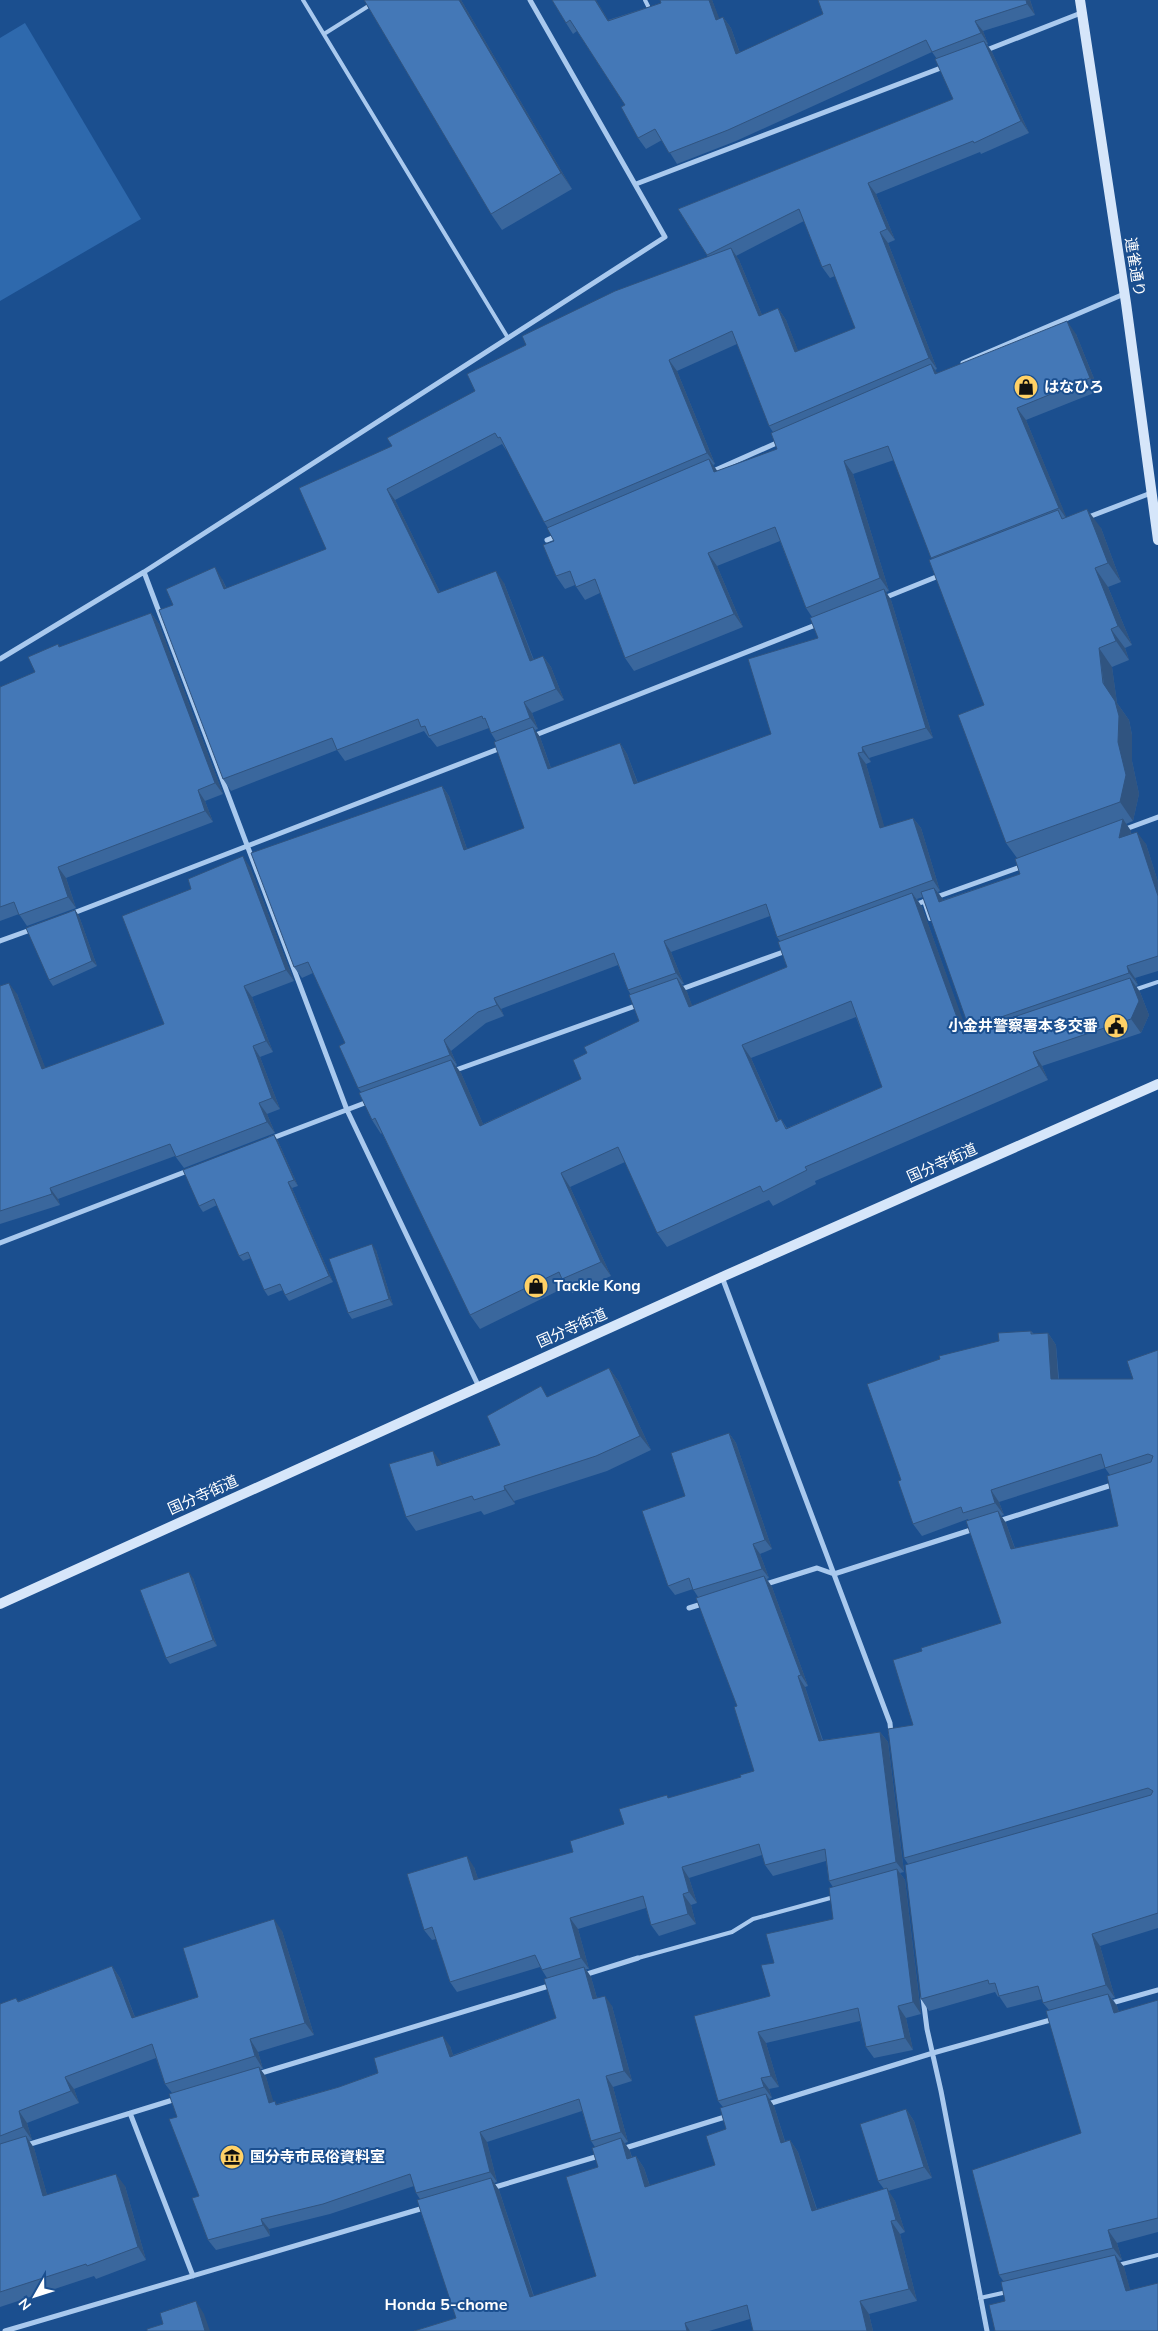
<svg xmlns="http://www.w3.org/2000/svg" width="1158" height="2331" font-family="Mulish,'Noto Sans JP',sans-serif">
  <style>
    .green { fill: #2e69ad }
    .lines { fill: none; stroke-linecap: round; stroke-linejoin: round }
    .lane { stroke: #a9c9ee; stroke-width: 4 }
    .street { stroke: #a9c9ee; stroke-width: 5 }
    .secondary { stroke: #d6e6fa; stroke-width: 10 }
    .wall { fill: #3a679d; fill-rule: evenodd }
    .shaded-wall { fill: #305480 }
    .building { fill: #4478b7; stroke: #305480; fill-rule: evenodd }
    .labels { text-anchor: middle; stroke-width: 4; stroke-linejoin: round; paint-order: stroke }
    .street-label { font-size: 15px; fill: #fff; stroke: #1b4f8f }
    .poi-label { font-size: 15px; font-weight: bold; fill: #fff; stroke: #1b4f8f; text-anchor: start }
    .neighbourhood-label { font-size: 16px; font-weight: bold; fill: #fff; stroke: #1b4f8f }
  </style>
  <rect width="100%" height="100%" fill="#1b4f8f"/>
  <path class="green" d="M 25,23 L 141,219 L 0,301 L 0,38 Z"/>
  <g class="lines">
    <path class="lane" d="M 303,0 L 508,338
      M 645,0 L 648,6
      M 324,34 L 378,0
      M 924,901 L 930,919
      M 1134,990 L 1158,982
      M 638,1958 L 732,1932 L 753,1919 L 834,1897
      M 1118,2265 L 1158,2255
      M 980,2298 L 1007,2292"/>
    <path class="street" d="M 984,51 L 1081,13
      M 636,184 L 946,66
      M 963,363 L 1124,294
      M 711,472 L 781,441
      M 1086,518 L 1151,493
      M 547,540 L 557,536
      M 144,572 L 347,1110 L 479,1387
      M 884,598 L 941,575
      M 0,659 L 144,572 L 665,237 L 530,0
      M 533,736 L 818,624
      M 1123,830 L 1158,817
      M 914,905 L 1023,866
      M 71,914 L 501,748
      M 0,941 L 33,929
      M 679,990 L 786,951
      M 453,1071 L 638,1005
      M 270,1139 L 370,1101
      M 0,1243 L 190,1170
      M 722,1277 L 890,1723 L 891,1734
      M 999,1521 L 1115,1484
      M 763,1585 L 817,1568 L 834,1574 L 974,1529
      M 689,1608 L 705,1603
      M 584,1975 L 638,1958
      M 923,1998 L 927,2029 L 941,2091 L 987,2331
      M 1108,2004 L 1158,1990
      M 258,2074 L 552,1985
      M 765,2105 L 933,2053 L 1054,2019
      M 130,2113 L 193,2276
      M 27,2145 L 176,2099
      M 622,2149 L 728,2116
      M 492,2188 L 602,2155
      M 5,2331 L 427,2207"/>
    <path class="secondary" d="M 1080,0 L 1126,303 L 1158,540
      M 0,1604 L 722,1277 L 1158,1084"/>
  </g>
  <path class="wall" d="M 364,0 L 461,0 L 572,189 L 502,230 L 491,214 Z
    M 552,0 L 596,0 L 608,20 L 661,3 L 660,0 L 712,0 L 719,19 L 723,17 L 731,28 L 740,53 L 823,14 L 818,0 L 1030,0 L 1035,15 L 983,31 L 988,44 L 987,44 L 992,52 L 1029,133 L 981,154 L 980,152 L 876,194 L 895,240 L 888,243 L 937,369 L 935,370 L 937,373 L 1076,334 L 1099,391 L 1026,420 L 1066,517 L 1101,528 L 1121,582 L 1108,587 L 1132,645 L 1125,648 L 1129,660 L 1112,667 L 1117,703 L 1129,720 L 1132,735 L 1132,761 L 1139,794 L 1133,821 L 1126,824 L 1131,831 L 1131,834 L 1146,844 L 1158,882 L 1158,971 L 1135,978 L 1138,985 L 1136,986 L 1140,992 L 1149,1015 L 1141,1033 L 1042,1066 L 1048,1080 L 815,1181 L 816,1184 L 773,1206 L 769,1200 L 667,1247 L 657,1233 L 625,1162 L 570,1187 L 611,1276 L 572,1293 L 568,1286 L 480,1329 L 470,1315 L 382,1133 L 381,1134 L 372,1120 L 361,1092 L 358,1088 L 345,1043 L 313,973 L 302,978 L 294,967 L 442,786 L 449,796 L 467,849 L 524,828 L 496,741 L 491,733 L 489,728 L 437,747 L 430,738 L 429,738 L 424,731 L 345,761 L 337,750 L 231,791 L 223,779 L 173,605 L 222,579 L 227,589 L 326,549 L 392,446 L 475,391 L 708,257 L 678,209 L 953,99 L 937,59 L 932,52 L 736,141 L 677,164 L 662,140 L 646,149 L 638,138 L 625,105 L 577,31 L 573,34 L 566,23 ZM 804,221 L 822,267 L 830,278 L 835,276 L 855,328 L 798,351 L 786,320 L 778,308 L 762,315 L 739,260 L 736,256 ZM 737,344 L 769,426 L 773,432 L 777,449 L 717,471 L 713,465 L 715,464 L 677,371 ZM 502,444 L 506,450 L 507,449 L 544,522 L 548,528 L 554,541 L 556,576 L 565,589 L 575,585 L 585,600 L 600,593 L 625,658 L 634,671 L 743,627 L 717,566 L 780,541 L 806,608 L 812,617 L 818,638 L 771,734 L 638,783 L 627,754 L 620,743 L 551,768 L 540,737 L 535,730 L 538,729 L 532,713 L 564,700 L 551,667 L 543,656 L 534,660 L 504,583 L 440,592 L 395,500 ZM 894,460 L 932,559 L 984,705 L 1006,843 L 1017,858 L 1020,874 L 943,900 L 938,892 L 940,891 L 921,828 L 913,818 L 884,827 L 866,764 L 871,762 L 869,758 L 933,738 L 891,600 L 886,592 L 889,591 L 853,474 ZM 923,897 L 969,1028 L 971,1032 L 967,1033 L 922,907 L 917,899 ZM 770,916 L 777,937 L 780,941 L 787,967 L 692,1006 L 687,992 L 682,984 L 684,984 L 671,952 ZM 618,965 L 628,990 L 631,995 L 639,1021 L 587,1053 L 581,1079 L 483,1124 L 461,1073 L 456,1066 L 457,1065 L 451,1051 L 486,1023 L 504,1016 L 501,1009 ZM 856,1017 L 882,1087 L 787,1128 L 781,1119 L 779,1121 L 751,1058 Z
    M 151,613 L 159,624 L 223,794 L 205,801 L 213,822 L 66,878 L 76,908 L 27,926 L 19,914 L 0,921 L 0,687 L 35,672 L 58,644 L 60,647 Z
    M 250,867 L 294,981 L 252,997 L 273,1052 L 260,1057 L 280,1109 L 267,1114 L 275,1133 L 184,1168 L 175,1156 L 58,1199 L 60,1205 L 0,1224 L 0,986 L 17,994 L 45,1068 L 164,1024 Z
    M 75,910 L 79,916 L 97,966 L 53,986 L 49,980 Z
    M 274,1135 L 278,1141 L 298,1186 L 292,1188 L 333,1282 L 289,1301 L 285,1295 L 283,1290 L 268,1296 L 264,1290 L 251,1258 L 243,1261 L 239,1256 L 217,1205 L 203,1212 L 199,1206 Z
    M 376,1250 L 393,1305 L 352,1319 L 348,1313 Z
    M 1031,1331 L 1034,1334 L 1048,1333 L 1056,1345 L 1059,1379 L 1133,1379 L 1158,1350 L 1158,1928 L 1100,1946 L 1115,1998 L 1112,1998 L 1117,2006 L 1119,2012 L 1158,2000 L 1158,2232 L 1117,2243 L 1122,2260 L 1119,2261 L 1124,2267 L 1130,2290 L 1158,2331 L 1005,2301 L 1004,2282 L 999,2275 L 1081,2133 L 1049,2010 L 1043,2003 L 1042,1999 L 1007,2008 L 999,1996 L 998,1997 L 995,1992 L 929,2011 L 921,1999 L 908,1864 L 904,1858 L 913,1725 L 922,1651 L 1001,1623 L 968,1519 L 922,1536 L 913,1524 L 901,1480 L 999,1341 ZM 1105,1468 L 1110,1475 L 1118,1526 L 1015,1548 L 1006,1523 L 1001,1516 L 1004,1515 L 999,1502 Z
    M 609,1368 L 619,1382 L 651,1450 L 607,1471 L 514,1501 L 515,1504 L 484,1515 L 481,1511 L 416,1531 L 406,1517 L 442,1464 L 500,1445 L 548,1397 Z
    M 729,1433 L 736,1443 L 772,1549 L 760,1554 L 769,1578 L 767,1579 L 772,1587 L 808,1686 L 805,1687 L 823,1740 L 880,1732 L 888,1742 L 904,1872 L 900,1873 L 905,1880 L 921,2014 L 906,2018 L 913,2050 L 874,2058 L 866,2047 L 860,2021 L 766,2043 L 779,2087 L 769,2089 L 772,2098 L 769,2099 L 774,2106 L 785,2141 L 790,2140 L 798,2152 L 817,2209 L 884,2189 L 878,2181 L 906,2109 L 914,2121 L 932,2178 L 888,2191 L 895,2201 L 905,2232 L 900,2234 L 917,2301 L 869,2314 L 873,2331 L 753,2331 L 750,2319 L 709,2331 L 414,2331 L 456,2318 L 420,2199 L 416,2193 L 414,2186 L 330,2214 L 269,2229 L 270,2236 L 216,2250 L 208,2240 L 199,2196 L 177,2117 L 172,2093 L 165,2084 L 156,2058 L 74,2089 L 79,2103 L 27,2123 L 32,2140 L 29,2141 L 34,2148 L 47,2195 L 125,2186 L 146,2260 L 96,2279 L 94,2276 L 0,2307 L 0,2004 L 19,2001 L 112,1966 L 120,1978 L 135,2017 L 198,1997 L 282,1931 L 314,2035 L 258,2052 L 263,2069 L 260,2069 L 266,2077 L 273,2102 L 277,2104 L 339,2087 L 450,2046 L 453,2055 L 556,2018 L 547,1978 L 540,1967 L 457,1992 L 450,1982 L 436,1939 L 432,1940 L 424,1930 L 474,1867 L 478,1879 L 573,1852 L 624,1824 L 669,1798 L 741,1777 L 754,1771 L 737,1706 L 698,1597 L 693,1589 L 675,1595 L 668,1586 L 685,1496 ZM 762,1855 L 765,1865 L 773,1876 L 826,1861 L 829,1881 L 833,1887 L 833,1919 L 774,1963 L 770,1996 L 718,2101 L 723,2107 L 726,2129 L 715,2165 L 650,2186 L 644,2168 L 636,2156 L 632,2157 L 630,2151 L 625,2143 L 628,2142 L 613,2087 L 632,2081 L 612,2006 L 597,1998 L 591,1977 L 586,1969 L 589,1969 L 578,1929 L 646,1908 L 651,1925 L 659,1936 L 696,1924 L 691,1905 L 697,1903 L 689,1878 ZM 582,2111 L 591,2141 L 595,2147 L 598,2167 L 596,2276 L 534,2296 L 499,2190 L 494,2183 L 497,2182 L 487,2142 Z
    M 193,1578 L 217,1646 L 170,1664 L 166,1658 Z"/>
  <path class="shaded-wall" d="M 459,0 L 461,0 L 572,189 L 561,173 Z
    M 595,0 L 596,0 L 615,31 L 608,21 Z
    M 709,0 L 712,0 L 724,30 L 716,20 Z
    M 1026,0 L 1030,0 L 1035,15 L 1027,4 Z
    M 723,17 L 731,28 L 744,65 L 736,54 Z
    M 975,21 L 983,31 L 988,44 L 981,33 Z
    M 984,41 L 992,52 L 1029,133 L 1021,121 Z
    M 868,183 L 876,194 L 895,240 L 887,229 Z
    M 880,232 L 888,243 L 937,369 L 929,358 Z
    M 731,248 L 739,260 L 767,327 L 759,316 Z
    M 778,308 L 786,320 L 803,363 L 795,352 Z
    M 1067,321 L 1076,334 L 1099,391 L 1090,378 Z
    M 669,360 L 677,371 L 715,464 L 707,453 Z
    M 931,364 L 940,377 L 935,374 Z
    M 1017,408 L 1026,420 L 1068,521 L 1059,508 Z
    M 709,459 L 718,472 L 714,472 Z
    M 844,461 L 853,474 L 889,591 L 880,578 Z
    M 387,489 L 395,500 L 446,604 L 438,593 Z
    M 1087,509 L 1101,528 L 1121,582 L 1108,563 Z
    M 708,553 L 717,566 L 743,627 L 734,614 Z
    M 215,567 L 222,579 L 232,601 L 224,589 Z
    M 1095,568 L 1108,587 L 1132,645 L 1118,626 Z
    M 496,571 L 504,583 L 538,672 L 530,661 Z
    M 884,589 L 891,600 L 933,738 L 926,728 Z
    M 151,613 L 159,624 L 223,794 L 215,783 Z
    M 1111,629 L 1125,648 L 1129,660 L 1116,641 Z
    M 1099,648 L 1112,667 L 1117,703 L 1129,720 L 1132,735 L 1132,761 L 1139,794 L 1133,821 L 1120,802 Z
    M 543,656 L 551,667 L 564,700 L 556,689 Z
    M 524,702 L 532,713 L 538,729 L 530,718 Z
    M 533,727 L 540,737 L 555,780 L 548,769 Z
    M 620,743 L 627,754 L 642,795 L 634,784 Z
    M 862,747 L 869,758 L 871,762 L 863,752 Z
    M 858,753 L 866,764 L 888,839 L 880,828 Z
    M 442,786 L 449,796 L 471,861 L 464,850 Z
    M 198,790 L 205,801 L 213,822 L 205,811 Z
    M 913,818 L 921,828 L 940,891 L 933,880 Z
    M 1123,819 L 1131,831 L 1127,850 L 1119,838 Z
    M 1137,832 L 1146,844 L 1158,882 L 1158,896 Z
    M 243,856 L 250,867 L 294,981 L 286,970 Z
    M 58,867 L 66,878 L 76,908 L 68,897 Z
    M 934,888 L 943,899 L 947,914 L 939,902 Z
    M 912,893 L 922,907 L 973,1048 L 963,1034 Z
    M 75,910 L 79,916 L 97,966 L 92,961 Z
    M 664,941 L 671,952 L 684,984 L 676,973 Z
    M 1127,966 L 1135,978 L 1138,985 L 1129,973 Z
    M 677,978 L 687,992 L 698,1021 L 689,1007 Z
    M 1130,978 L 1140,992 L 1149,1015 L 1141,1033 L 1131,1019 Z
    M 9,983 L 17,994 L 50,1080 L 42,1069 Z
    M 244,986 L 252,997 L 273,1052 L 266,1041 Z
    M 494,998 L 501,1009 L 504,1016 L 497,1005 Z
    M 444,1040 L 451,1051 L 457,1065 L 450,1055 Z
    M 742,1045 L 751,1058 L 785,1136 L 776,1122 Z
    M 253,1046 L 260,1057 L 280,1109 L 272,1098 Z
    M 1033,1052 L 1042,1066 L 1048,1080 L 1039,1066 Z
    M 451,1060 L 461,1073 L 490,1140 L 480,1126 Z
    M 259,1103 L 267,1114 L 275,1133 L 267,1122 Z
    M 274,1135 L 278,1141 L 298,1186 L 294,1180 Z
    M 561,1173 L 570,1187 L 611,1276 L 601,1262 Z
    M 288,1182 L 292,1188 L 333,1282 L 329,1276 Z
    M 50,1188 L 58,1199 L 60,1205 L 52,1194 Z
    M 372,1244 L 376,1250 L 393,1305 L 389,1299 Z
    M 1048,1333 L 1056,1345 L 1059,1391 L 1051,1379 Z
    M 609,1368 L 619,1382 L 651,1450 L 640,1436 Z
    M 729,1433 L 736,1443 L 772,1549 L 765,1540 Z
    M 433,1451 L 443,1465 L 437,1466 Z
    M 504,1486 L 514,1501 L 515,1504 L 505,1490 Z
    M 991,1490 L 999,1502 L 1004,1515 L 995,1503 Z
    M 998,1511 L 1006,1523 L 1019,1561 L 1011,1549 Z
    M 753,1544 L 760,1554 L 769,1578 L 762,1569 Z
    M 189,1572 L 193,1578 L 217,1646 L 213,1640 Z
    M 764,1576 L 772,1587 L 808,1686 L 801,1675 Z
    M 798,1676 L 805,1687 L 826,1752 L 819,1741 Z
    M 880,1732 L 888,1742 L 904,1872 L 896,1862 Z
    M 467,1856 L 474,1867 L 482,1890 L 474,1880 Z
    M 682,1867 L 689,1878 L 697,1903 L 689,1892 Z
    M 897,1869 L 905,1880 L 921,2014 L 913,2002 Z
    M 683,1894 L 691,1905 L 696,1924 L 688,1914 Z
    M 570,1918 L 578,1929 L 589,1969 L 581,1958 Z
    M 274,1919 L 282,1931 L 314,2035 L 305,2023 Z
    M 1092,1934 L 1100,1946 L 1115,1998 L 1106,1985 Z
    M 112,1966 L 120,1978 L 140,2031 L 132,2018 Z
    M 584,1967 L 591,1977 L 600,2009 L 593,1999 Z
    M 1108,1994 L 1117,2006 L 1123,2025 L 1114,2013 Z
    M 605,1996 L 612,2006 L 632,2081 L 624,2071 Z
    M 898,2006 L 906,2018 L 913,2050 L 905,2038 Z
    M 758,2032 L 766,2043 L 779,2087 L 771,2076 Z
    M 443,2036 L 450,2046 L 457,2067 L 450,2057 Z
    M 250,2039 L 258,2052 L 263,2069 L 255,2056 Z
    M 259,2067 L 266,2077 L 277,2113 L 269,2103 Z
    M 606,2076 L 613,2087 L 628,2142 L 621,2132 Z
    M 65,2077 L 74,2089 L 79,2103 L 71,2091 Z
    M 761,2078 L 769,2089 L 772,2098 L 764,2087 Z
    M 766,2094 L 774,2106 L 789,2155 L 781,2143 Z
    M 906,2109 L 914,2121 L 932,2178 L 924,2167 Z
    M 19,2111 L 27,2123 L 32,2140 L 23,2127 Z
    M 480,2132 L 487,2142 L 497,2182 L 490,2172 Z
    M 26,2136 L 34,2148 L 51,2209 L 43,2196 Z
    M 621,2138 L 630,2151 L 635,2171 L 627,2159 Z
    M 790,2140 L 798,2152 L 821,2223 L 812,2211 Z
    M 636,2156 L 644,2168 L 654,2199 L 645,2187 Z
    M 116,2174 L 125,2186 L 146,2260 L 138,2247 Z
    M 491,2178 L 499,2190 L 538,2310 L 530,2297 Z
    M 887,2188 L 895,2201 L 905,2232 L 896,2220 Z
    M 261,2219 L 269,2229 L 270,2236 L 263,2225 Z
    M 891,2221 L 900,2234 L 917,2301 L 909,2289 Z
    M 1108,2230 L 1117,2243 L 1122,2260 L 1113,2248 Z
    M 1115,2255 L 1124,2267 L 1134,2304 L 1126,2291 Z
    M 196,2301 L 204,2314 L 210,2331 L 205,2331 Z
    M 860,2301 L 869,2314 L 873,2331 L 867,2331 Z
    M 685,2323 L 690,2331 L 687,2331 Z"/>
  <path class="building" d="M 364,0 L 459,0 L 561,173 L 491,214 Z
    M 552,0 L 595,0 L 608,21 L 661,3 L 660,0 L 709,0 L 716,20 L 723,17 L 736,54 L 823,14 L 818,0 L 1026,0 L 1027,4 L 975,21 L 981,33 L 932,52 L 926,40 L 728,130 L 669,153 L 655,129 L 638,138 L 621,107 L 625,105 L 570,20 L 566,23 Z
    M 984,41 L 1021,121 L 974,143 L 973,141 L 868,183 L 887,229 L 880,232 L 929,358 L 769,426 L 732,331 L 669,360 L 707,453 L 544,522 L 500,437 L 498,438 L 495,433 L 387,489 L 438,593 L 496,571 L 530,661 L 543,656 L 556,689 L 524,702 L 530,718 L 491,733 L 485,718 L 483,719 L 482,716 L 429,736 L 425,726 L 421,727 L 418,719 L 337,750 L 332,738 L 223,779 L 159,610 L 173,605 L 166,589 L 215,567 L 224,589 L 326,549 L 299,488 L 392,446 L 387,438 L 475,391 L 467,374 L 526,345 L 522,336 L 615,291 L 731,248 L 759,316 L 778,308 L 795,352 L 855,328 L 830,264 L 822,267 L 799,209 L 707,255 L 678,209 L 953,99 L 935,59 Z
    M 1067,321 L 1090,378 L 1017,408 L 1059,508 L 931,558 L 888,446 L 844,461 L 880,578 L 806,608 L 775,527 L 708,553 L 734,614 L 625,658 L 595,579 L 576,587 L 570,571 L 556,576 L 543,545 L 554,541 L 547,528 L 709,459 L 714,472 L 777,449 L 771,433 L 931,364 L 935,374 Z
    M 1087,509 L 1108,563 L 1095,568 L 1118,626 L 1111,629 L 1116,641 L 1099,648 L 1103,683 L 1115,701 L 1119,716 L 1118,742 L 1126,775 L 1120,802 L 1006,843 L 958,715 L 984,705 L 929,560 L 1058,510 L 1062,519 Z
    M 884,589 L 926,728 L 862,747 L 863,752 L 858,753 L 880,828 L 913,818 L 933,880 L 777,937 L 766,904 L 664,941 L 676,973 L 628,990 L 614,953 L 494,998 L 497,1005 L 478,1012 L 444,1040 L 450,1055 L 358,1088 L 339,1046 L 345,1043 L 308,962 L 294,967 L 251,853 L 442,786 L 464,850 L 524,828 L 494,742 L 533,727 L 548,769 L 620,743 L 634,784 L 771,734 L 748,659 L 818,638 L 810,618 Z
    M 151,613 L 215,783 L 198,790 L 205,811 L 58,867 L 68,897 L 19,915 L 14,902 L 0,907 L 0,687 L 35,672 L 28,657 L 58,644 L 59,647 Z
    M 1123,819 L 1119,838 L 1137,832 L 1158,896 L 1158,956 L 1127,966 L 1129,973 L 969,1028 L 921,892 L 934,888 L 939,902 L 1020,874 L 1015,859 Z
    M 243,856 L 286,970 L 244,986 L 266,1041 L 253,1046 L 272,1098 L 259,1103 L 267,1122 L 176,1157 L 170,1144 L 50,1188 L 52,1194 L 0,1211 L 0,986 L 9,983 L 42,1069 L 164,1024 L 122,916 L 191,889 L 188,879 Z
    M 912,893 L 963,1034 L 1130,978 L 1139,1001 L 1131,1019 L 1033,1052 L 1039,1066 L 805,1167 L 807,1170 L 763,1192 L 760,1186 L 657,1233 L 618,1147 L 561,1173 L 601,1262 L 562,1279 L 559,1272 L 470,1315 L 375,1118 L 372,1120 L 359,1093 L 451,1060 L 480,1126 L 581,1079 L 573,1060 L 587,1053 L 584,1047 L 639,1021 L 629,995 L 677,978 L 689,1007 L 787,967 L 778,942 ZM 851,1001 L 882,1087 L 786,1129 L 781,1119 L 776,1122 L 742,1045 Z
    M 75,910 L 92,961 L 49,980 L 26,928 Z
    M 274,1135 L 294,1180 L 288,1182 L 329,1276 L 285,1295 L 280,1284 L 264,1290 L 248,1252 L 239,1256 L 214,1199 L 199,1206 L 183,1170 Z
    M 372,1244 L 389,1299 L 348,1313 L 329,1259 Z
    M 1031,1331 L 1031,1334 L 1048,1333 L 1051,1379 L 1133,1379 L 1127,1361 L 1158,1350 L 1158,1913 L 1092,1934 L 1106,1985 L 1043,2003 L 1038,1986 L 999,1996 L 995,1983 L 989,1984 L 988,1980 L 921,1999 L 905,1865 L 1151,1795 L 1153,1791 L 1148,1788 L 904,1858 L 888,1729 L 913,1725 L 893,1660 L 922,1651 L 921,1648 L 1001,1623 L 966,1521 L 998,1511 L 1011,1549 L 1118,1526 L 1107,1476 L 1151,1462 L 1153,1456 L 1148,1454 L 1105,1468 L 1101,1454 L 991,1490 L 995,1503 L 963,1513 L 961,1507 L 913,1524 L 898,1481 L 901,1480 L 867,1384 L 940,1359 L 939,1356 L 999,1341 L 998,1333 Z
    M 609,1368 L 640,1436 L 596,1456 L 504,1486 L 505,1490 L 474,1500 L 472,1496 L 406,1517 L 389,1464 L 433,1451 L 437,1466 L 500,1445 L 487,1416 L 541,1386 L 547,1397 Z
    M 729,1433 L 765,1540 L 753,1544 L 762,1569 L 693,1590 L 689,1578 L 668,1586 L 642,1511 L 685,1496 L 671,1453 Z
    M 189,1572 L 213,1640 L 166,1658 L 140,1590 Z
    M 764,1576 L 801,1675 L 798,1676 L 819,1741 L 880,1732 L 896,1862 L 829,1881 L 825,1849 L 765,1865 L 759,1844 L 682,1867 L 689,1892 L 683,1894 L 688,1914 L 651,1925 L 643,1896 L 570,1918 L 581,1958 L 542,1970 L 535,1955 L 450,1982 L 432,1927 L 424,1930 L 407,1874 L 467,1856 L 474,1880 L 573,1852 L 570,1841 L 624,1824 L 619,1809 L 667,1795 L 668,1798 L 741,1777 L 740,1775 L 754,1771 L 734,1707 L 737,1706 L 696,1598 Z
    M 897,1869 L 913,2002 L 898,2006 L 905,2038 L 866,2047 L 858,2008 L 758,2032 L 771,2076 L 761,2078 L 764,2087 L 718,2101 L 694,2016 L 770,1996 L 761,1965 L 774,1963 L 766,1934 L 833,1919 L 829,1888 Z
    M 274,1919 L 305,2023 L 250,2039 L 255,2056 L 165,2084 L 152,2044 L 65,2077 L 71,2091 L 19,2111 L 23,2127 L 0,2136 L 0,2004 L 16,1998 L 18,2002 L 112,1966 L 132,2018 L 198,1997 L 183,1948 Z
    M 584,1967 L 593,1999 L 605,1996 L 624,2071 L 606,2076 L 621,2132 L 591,2141 L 579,2099 L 480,2132 L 490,2172 L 416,2193 L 410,2174 L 323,2204 L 261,2219 L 263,2225 L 208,2240 L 192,2198 L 199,2196 L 169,2119 L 177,2117 L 169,2094 L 259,2067 L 269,2103 L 275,2101 L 276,2105 L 339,2087 L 378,2073 L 374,2058 L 443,2036 L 450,2057 L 556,2018 L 544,1979 Z
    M 1108,1994 L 1114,2013 L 1158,2000 L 1158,2218 L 1108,2230 L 1113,2248 L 999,2275 L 972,2170 L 1081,2133 L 1046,2011 Z
    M 766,2094 L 781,2143 L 790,2140 L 812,2211 L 887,2188 L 896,2220 L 891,2221 L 909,2289 L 860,2301 L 867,2331 L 753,2331 L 747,2305 L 685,2323 L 687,2331 L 414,2331 L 456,2318 L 417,2200 L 491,2178 L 530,2297 L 596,2276 L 566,2177 L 598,2167 L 592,2148 L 621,2138 L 627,2159 L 636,2156 L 645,2187 L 715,2165 L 706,2136 L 726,2129 L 720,2108 Z
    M 906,2109 L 924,2167 L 878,2181 L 860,2124 Z
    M 26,2136 L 43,2196 L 116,2174 L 138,2247 L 87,2266 L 86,2264 L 0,2292 L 0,2144 Z
    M 1115,2255 L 1126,2291 L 1158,2283 L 1158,2331 L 995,2331 L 989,2305 L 1005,2301 L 1001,2282 Z
    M 196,2301 L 205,2331 L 147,2331 L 147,2329 L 163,2324 L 160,2313 Z"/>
  <defs>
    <symbol id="shop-disc" viewBox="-11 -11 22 22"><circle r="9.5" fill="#ffd166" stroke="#1b4f8f"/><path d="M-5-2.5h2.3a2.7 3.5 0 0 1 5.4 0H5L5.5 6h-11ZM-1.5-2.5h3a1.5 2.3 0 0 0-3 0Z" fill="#111"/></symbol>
    <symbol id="civic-disc" viewBox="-11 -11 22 22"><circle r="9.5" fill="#ffd166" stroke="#1b4f8f"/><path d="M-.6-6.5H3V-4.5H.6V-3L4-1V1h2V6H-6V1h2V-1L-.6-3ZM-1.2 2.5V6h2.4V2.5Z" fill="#111"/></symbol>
    <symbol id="museum-disc" viewBox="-11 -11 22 22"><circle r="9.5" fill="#ffd166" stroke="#1b4f8f"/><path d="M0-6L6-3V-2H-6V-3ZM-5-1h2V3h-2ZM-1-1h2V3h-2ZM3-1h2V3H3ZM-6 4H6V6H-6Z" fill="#111"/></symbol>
  </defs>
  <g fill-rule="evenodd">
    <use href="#shop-disc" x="1012" y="373" width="28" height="28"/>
    <use href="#civic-disc" x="1102" y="1012" width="28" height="28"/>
    <use href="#shop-disc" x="522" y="1272" width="28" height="28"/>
    <use href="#museum-disc" x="218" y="2143" width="28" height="28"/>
  </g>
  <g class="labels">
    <g class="street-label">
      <text transform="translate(1135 267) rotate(81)" y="5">連雀通り</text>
      <text transform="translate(942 1163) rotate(-24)" y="5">国分寺街道</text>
      <text transform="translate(572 1328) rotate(-24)" y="5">国分寺街道</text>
      <text transform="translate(203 1495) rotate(-24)" y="5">国分寺街道</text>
    </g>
    <g class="poi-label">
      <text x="1044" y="392">はなひろ</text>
      <text x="1098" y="1031" text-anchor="end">小金井警察署本多交番</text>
      <text x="554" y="1291">Tackle Kong</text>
      <text x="250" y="2162">国分寺市民俗資料室</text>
    </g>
    <g class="neighbourhood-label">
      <text x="446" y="2310">Honda 5-chome</text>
    </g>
  </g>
  <g transform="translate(35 2296) rotate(231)" stroke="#1b4f8f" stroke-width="4" paint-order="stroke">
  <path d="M0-4L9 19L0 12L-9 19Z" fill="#ffffff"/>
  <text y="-8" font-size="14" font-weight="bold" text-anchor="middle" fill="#ffffff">N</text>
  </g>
</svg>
